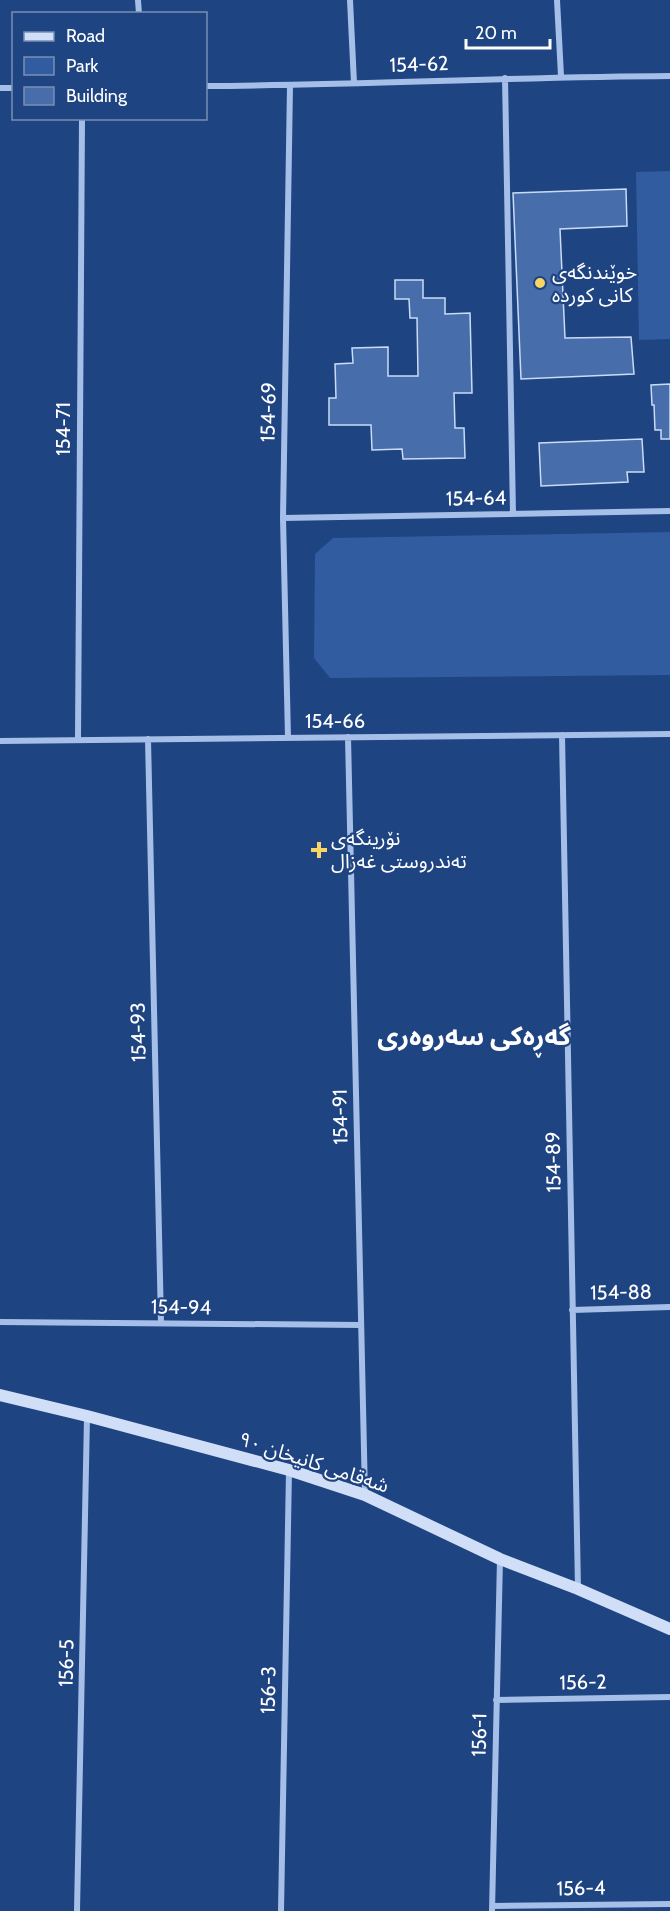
<svg xmlns="http://www.w3.org/2000/svg" width="670" height="1911" font-family="Cabin,'Noto Sans Arabic',sans-serif">
  <style>
    .green { fill: #325ca0 }
    .building { fill: #476eab; stroke: #c9dbf7; stroke-width: 1.5 }
    .lines { fill: none; stroke-linecap: round; stroke-linejoin: round }
    .street { stroke: #a5bfe9; stroke-width: 6 }
    .secondary { stroke: #d0def7; stroke-width: 12 }
    .poi-dot { fill: #f7d664; stroke: #1f4482; stroke-width: 2 }
    .labels { text-anchor: middle; stroke-width: 4.5; stroke-linejoin: round; paint-order: stroke }
    .street-label { font-size: 20px; fill: #fff; stroke: #1f4482 }
    .poi-label { font-size: 20px; fill: #fff; stroke: #1f4482; text-anchor: start }
    .district-label { font-size: 26px; font-weight: bold; fill: #fff; stroke: #1f4482 }
  </style>
  <rect width="100%" height="100%" fill="#1f4482"/>
  <path class="green" d="M 670,171 L 670,339 L 639,340 L 636,172 Z
    M 670,532 L 670,675 L 330,678 L 314,658 L 315,554 L 333,538 Z"/>
  <path class="building" d="M 626,189 L 627,226 L 560,229 L 565,338 L 631,337 L 634,374 L 521,379 L 513,193 Z
    M 395,280 L 423,280 L 423,298 L 445,298 L 445,314 L 470,313 L 472,393 L 454,393 L 455,428 L 464,428 L 465,458 L 403,459 L 402,449 L 372,450 L 371,425 L 329,425 L 329,398 L 336,398 L 335,364 L 353,363 L 352,348 L 388,347 L 388,376 L 418,376 L 417,318 L 410,318 L 409,299 L 395,299 Z
    M 670,384 L 670,439 L 661,439 L 661,430 L 655,430 L 654,405 L 652,405 L 651,385 Z
    M 642,439 L 644,472 L 627,472 L 628,482 L 541,486 L 539,443 Z"/>
  <g class="lines">
    <path class="street" d="M 138,0 L 139,14
      M 350,0 L 354,83
      M 557,0 L 561,76
      M 505,78 L 513,514
      M 206,86 C 360,85 515,77 670,76
      M 0,88 L 14,88
      M 283,518 L 670,511
      M 562,735 L 578,1589
      M 348,737 L 365,1495
      M 288,738 L 283,518 L 290,86
      M 148,739 L 161,1323
      M 78,740 L 82,118
      M 0,741 L 670,734
      M 572,1310 L 670,1307
      M 0,1322 L 361,1325
      M 496,1700 L 670,1697
      M 492,1906 L 670,1904
      M 77,1911 L 87,1417
      M 281,1911 L 289,1471
      M 492,1911 L 500,1559"/>
    <path class="secondary" d="M 0,1395 L 87,1416 L 289,1470 L 365,1495 L 500,1559 L 578,1589 L 670,1629"/>
  </g>
  <g class="poi-dot">
    <circle cx="540" cy="283" r="6"/>
    <path d="M316 841h6v6h6v6h-6v6h-6v-6h-6v-6h6z"/>
  </g>
  <g class="labels">
    <g class="street-label">
      <text transform="translate(419 64) rotate(-2)" y="7">154-62</text>
      <text transform="translate(268 412) rotate(-89)" y="7">154-69</text>
      <text transform="translate(63 429) rotate(-90)" y="7">154-71</text>
      <text transform="translate(476 498) rotate(-1)" y="7">154-64</text>
      <text x="335" y="728">154-66</text>
      <text transform="translate(138 1032) rotate(-91)" y="7">154-93</text>
      <text transform="translate(340 1117) rotate(-91)" y="7">154-91</text>
      <text transform="translate(553 1162) rotate(-91)" y="7">154-89</text>
      <text transform="translate(621 1292) rotate(-1)" y="7">154-88</text>
      <text transform="translate(181 1307) rotate(1)" y="7">154-94</text>
      <text transform="translate(314 1462) rotate(18)" y="7">شەقامی کانیخان ٩٠</text>
      <text transform="translate(66 1663) rotate(-89)" y="7">156-5</text>
      <text transform="translate(583 1682) rotate(-1)" y="7">156-2</text>
      <text transform="translate(268 1690) rotate(-89)" y="7">156-3</text>
      <text transform="translate(479 1735) rotate(-89)" y="7">156-1</text>
      <text transform="translate(581 1888) rotate(-1)" y="7">156-4</text>
    </g>
    <g class="poi-label">
      <text x="552" y="279">خوێندنگەی<tspan x="552" dy="23">کانی کوردە</tspan></text>
      <text x="331" y="845">نۆرینگەی<tspan x="331" dy="23">تەندروستی غەزال</tspan></text>
    </g>
    <g class="district-label">
      <text x="474" y="1045">گەڕەکی سەروەری</text>
    </g>
  </g>
  <rect x="12" y="12" width="195" height="108" fill="#1f4482" stroke="#798fb4" stroke-width="1.5"/>
  <rect x="24" y="32" width="30" height="9" fill="#d0def7" stroke="#798fb4" stroke-width="1.5"/>
  <text x="66" y="42" font-size="18" fill="#ffffff">Road</text>
  <rect x="24" y="57" width="30" height="18" fill="#325ca0" stroke="#798fb4" stroke-width="1.5"/>
  <text x="66" y="72" font-size="18" fill="#ffffff">Park</text>
  <rect x="24" y="87" width="30" height="18" fill="#476eab" stroke="#798fb4" stroke-width="1.5"/>
  <text x="66" y="102" font-size="18" fill="#ffffff">Building</text>
  <path d="M466 39v9h84v-9" fill="none" stroke="#ffffff" stroke-width="3"/>
  <text x="475" y="39" font-size="18" fill="#ffffff" stroke="#1f4482" stroke-width="4.5" paint-order="stroke">20 m</text>
</svg>
